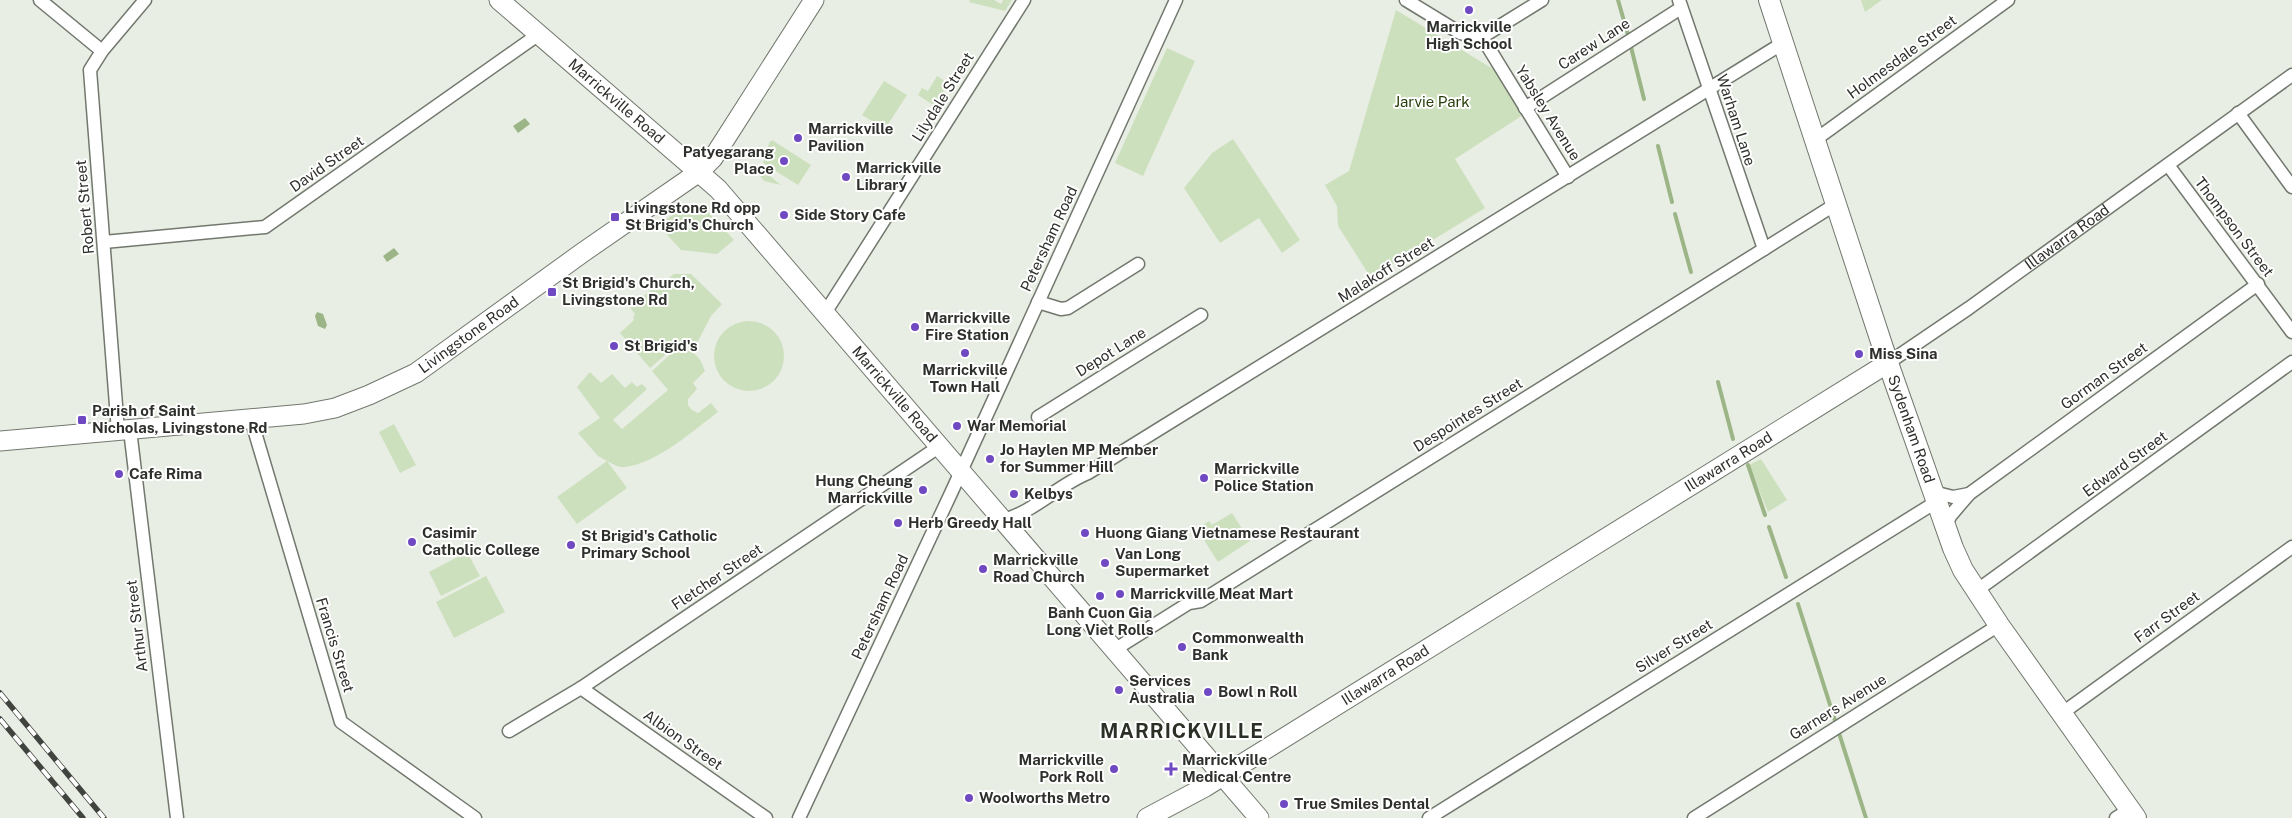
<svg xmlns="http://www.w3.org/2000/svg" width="2292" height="818" font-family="'Public Sans',sans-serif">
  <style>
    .green { fill: #cde0be }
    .water { fill: #9cb586 }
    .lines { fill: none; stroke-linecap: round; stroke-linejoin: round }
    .stream { stroke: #9cb586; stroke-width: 4 }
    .street-casing { stroke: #72786e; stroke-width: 15 }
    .secondary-casing { stroke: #72786e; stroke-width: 21 }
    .primary-casing { stroke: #72786e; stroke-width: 22 }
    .street { stroke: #fff; stroke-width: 12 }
    .secondary { stroke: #fff; stroke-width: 19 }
    .primary { stroke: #fff; stroke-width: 20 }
    .rail-casing { stroke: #41433f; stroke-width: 5.5 }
    .rail { stroke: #fff; stroke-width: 4; stroke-dasharray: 11; stroke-linecap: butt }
    .poi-dot { fill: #6f49c2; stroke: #fff; stroke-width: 2 }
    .labels { text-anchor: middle; stroke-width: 4; stroke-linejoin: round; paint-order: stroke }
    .poi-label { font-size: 15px; font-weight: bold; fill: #2e302c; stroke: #fff; text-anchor: start }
    .street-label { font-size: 15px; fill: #2e302c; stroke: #fff }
    .park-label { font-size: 15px; fill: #283f0b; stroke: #fff }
    .district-label { font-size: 20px; font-weight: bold; letter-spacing: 1px; fill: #2b3027; stroke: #fff }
  </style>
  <rect width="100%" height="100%" fill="#e8eee3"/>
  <path class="green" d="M 970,0 L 994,0 L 1001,4 L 1003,0 L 1012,0 L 1005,11 L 969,2 Z
    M 1861,0 L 1882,0 L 1865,12 Z
    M 1396,10 L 1498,72 L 1523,115 L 1455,159 L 1485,208 L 1371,278 L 1338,226 L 1337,206 L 1325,185 L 1349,171 Z
    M 1167,48 L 1195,61 L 1143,176 L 1115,163 Z
    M 937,76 L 948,83 L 943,91 L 948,95 L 939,109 L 918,95 L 922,88 L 928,91 Z
    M 884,81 L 907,95 L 885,129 L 862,115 Z
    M 1233,139 L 1300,240 L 1282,253 L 1259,218 L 1220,243 L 1184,188 L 1212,153 Z
    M 772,140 L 811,165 L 798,185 L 763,163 L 769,143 Z
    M 755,164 L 781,185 L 764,181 L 753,167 Z
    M 685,206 L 708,212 L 734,240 L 717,254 L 681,250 L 658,225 Z
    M 674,274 L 691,274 L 722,304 L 711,316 L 696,345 L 691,348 L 676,346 L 650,368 L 620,333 L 634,320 L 633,318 L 635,314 L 630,308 L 662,280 L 664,282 Z
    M714 356a35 35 0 1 1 70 0a35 35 0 1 1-70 0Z
    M 683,348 C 697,354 700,357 705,371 L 693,383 L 697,389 L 688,399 L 688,405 L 692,410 L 698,413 L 711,403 L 718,412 C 694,430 656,464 625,467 C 618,468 613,464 607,461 L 627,488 L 577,524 L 557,497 L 607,461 L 598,456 L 578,433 L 600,418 L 577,387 L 590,372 L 601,383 L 612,374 L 625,388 L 632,382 L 637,387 L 642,384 L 647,389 L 613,420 L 622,429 L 668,390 L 652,371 L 675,350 Z
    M 394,424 L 416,465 L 400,473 L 379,432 Z
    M 1761,459 L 1787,500 L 1768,512 L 1749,465 Z
    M 1232,513 L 1250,541 L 1218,562 L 1197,529 L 1209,521 L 1212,525 Z
    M 467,552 L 480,576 L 441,596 L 429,572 Z
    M 486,576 L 505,612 L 454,638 L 436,602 Z"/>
  <path class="water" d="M 525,118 L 530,124 L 518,133 L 513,126 Z
    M 394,248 L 399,254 L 387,262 L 383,256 Z
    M 317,312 L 323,314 L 327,325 L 325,329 L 318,326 L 315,316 Z"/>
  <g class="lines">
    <path class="stream" d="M 1618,0 L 1628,35
      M 1631,47 L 1644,99
      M 1658,146 L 1672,202
      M 1675,214 L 1691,272
      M 1718,382 L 1733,439
      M 1748,465 L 1765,515
      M 1769,527 L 1786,577
      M 1798,604 L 1866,818"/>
    <defs>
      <g id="street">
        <path d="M 40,0 L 102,51"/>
        <path d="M 1406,0 L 1460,33 L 1482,37"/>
        <path d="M 1679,0 L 1764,249"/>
        <path d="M 1482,37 L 1568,177"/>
        <path d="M 1482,37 L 1542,0"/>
        <path d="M 1525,108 L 1681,8"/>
        <path d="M 2238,113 L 2292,187"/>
        <path d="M 1815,140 L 2008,0"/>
        <path d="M 2168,165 L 2292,332"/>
        <path d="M 104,242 L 265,227 L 539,34"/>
        <path d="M 1038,302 L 1061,309 L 1068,308 L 1138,264"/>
        <path d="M 825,313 L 1024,0"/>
        <path id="s1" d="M 1888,363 L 1969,308 L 2292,75"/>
        <path d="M 1038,417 L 1201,315"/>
        <path d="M 251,419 L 341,722 L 475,818"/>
        <path d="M 130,430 L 177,818"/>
        <path d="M 118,431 L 90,70 L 102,51 L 145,0"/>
        <path d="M 1933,492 L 1953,497 L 1969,494"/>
        <path d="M 1003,520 C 1034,512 1058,485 1088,473 L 1783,43"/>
        <path d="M 1945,526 L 1951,515 L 1969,494 L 2258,284"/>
        <path d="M 1976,591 L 2292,362"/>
        <path d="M 1114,650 L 1189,603 L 1201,601 L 1836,204"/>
        <path d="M 581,688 L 766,818"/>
        <path d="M 2061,714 L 2292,547"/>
        <path d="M 509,731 L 581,688 L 940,446"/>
        <path d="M 799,818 L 952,491 L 1176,0"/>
        <path d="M 1429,818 L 1936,502"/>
        <path d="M 1694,818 L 1999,625"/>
        <path d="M 2116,818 L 2130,809"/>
      </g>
      <g id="secondary">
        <path id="s2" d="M 499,0 L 718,189 L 1259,818"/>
        <path id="s3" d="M 0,441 L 304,414 L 335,408 L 369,395 L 416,373 L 582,253 L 699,172 L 713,158 L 814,0"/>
        <path id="s4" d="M 1147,818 L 1205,787 L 1888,363"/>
      </g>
      <g id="primary">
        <path id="s5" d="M 1769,0 L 1888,363 L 1953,548 L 1963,570 L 1999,625 L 2136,818"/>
      </g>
    </defs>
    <use href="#street" class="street-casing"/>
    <use href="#secondary" class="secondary-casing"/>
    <use href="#primary" class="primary-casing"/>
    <use href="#street" class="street"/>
    <use href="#secondary" class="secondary"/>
    <use href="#primary" class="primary"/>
    <defs>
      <path id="rail" d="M 0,693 L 104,818
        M 0,719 L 83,818"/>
    </defs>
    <use href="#rail" class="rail-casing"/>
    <use href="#rail" class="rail"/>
  </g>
  <g class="poi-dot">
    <circle cx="1469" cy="10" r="5"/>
    <circle cx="798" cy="138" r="5"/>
    <circle cx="784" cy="161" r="5"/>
    <circle cx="846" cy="177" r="5"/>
    <circle cx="784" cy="215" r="5"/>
    <rect x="610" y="212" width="10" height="10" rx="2.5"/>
    <rect x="547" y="287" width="10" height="10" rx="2.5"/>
    <circle cx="915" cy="327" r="5"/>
    <circle cx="614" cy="346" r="5"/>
    <circle cx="965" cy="353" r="5"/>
    <circle cx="1859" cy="354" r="5"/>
    <rect x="77" y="415" width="10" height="10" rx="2.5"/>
    <circle cx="957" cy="426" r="5"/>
    <circle cx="990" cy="459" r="5"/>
    <circle cx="119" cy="474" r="5"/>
    <circle cx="1204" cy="478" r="5"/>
    <circle cx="923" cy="490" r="5"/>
    <circle cx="1014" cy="494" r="5"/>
    <circle cx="898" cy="523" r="5"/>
    <circle cx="1085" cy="533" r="5"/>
    <circle cx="412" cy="542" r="5"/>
    <circle cx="571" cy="545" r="5"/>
    <circle cx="1105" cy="563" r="5"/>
    <circle cx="983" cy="569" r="5"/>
    <circle cx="1120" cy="594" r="5"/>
    <circle cx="1100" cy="596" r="5"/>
    <circle cx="1182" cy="647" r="5"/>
    <circle cx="1119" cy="690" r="5"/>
    <circle cx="1208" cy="692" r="5"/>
    <circle cx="1114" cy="769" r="5"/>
    <path d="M1168.5 761.5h5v5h5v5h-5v5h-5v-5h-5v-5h5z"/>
    <circle cx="969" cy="798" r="5"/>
    <circle cx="1284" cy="804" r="5"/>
  </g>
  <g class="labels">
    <g class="poi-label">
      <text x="1469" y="32" text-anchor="middle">Marrickville<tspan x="1469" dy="17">High School</tspan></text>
      <text x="808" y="134">Marrickville<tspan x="808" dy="17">Pavilion</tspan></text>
      <text x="774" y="157" text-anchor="end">Patyegarang<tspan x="774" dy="17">Place</tspan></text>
      <text x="856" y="173">Marrickville<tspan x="856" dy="17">Library</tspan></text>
      <text x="625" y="213">Livingstone Rd opp<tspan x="625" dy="17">St Brigid's Church</tspan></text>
      <text x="794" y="220">Side Story Cafe</text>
      <text x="562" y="288">St Brigid's Church,<tspan x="562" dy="17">Livingstone Rd</tspan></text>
      <text x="925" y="323">Marrickville<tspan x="925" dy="17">Fire Station</tspan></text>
      <text x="624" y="351">St Brigid's</text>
      <text x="1869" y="359">Miss Sina</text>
      <text x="965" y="375" text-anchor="middle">Marrickville<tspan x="965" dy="17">Town Hall</tspan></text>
      <text x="92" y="416">Parish of Saint<tspan x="92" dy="17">Nicholas, Livingstone Rd</tspan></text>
      <text x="967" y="431">War Memorial</text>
      <text x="1000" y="455">Jo Haylen MP Member<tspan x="1000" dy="17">for Summer Hill</tspan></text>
      <text x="1214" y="474">Marrickville<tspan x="1214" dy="17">Police Station</tspan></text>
      <text x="129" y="479">Cafe Rima</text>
      <text x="913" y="486" text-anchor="end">Hung Cheung<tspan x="913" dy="17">Marrickville</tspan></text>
      <text x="1024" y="499">Kelbys</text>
      <text x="908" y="528">Herb Greedy Hall</text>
      <text x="422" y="538">Casimir<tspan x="422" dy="17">Catholic College</tspan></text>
      <text x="1095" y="538">Huong Giang Vietnamese Restaurant</text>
      <text x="581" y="541">St Brigid's Catholic<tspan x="581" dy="17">Primary School</tspan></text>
      <text x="1115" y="559">Van Long<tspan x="1115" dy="17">Supermarket</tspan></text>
      <text x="993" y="565">Marrickville<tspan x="993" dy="17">Road Church</tspan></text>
      <text x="1130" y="599">Marrickville Meat Mart</text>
      <text x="1100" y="618" text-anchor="middle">Banh Cuon Gia<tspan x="1100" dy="17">Long Viet Rolls</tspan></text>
      <text x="1192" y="643">Commonwealth<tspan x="1192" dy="17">Bank</tspan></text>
      <text x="1129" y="686">Services<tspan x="1129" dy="17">Australia</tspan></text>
      <text x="1218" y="697">Bowl n Roll</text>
      <text x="1104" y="765" text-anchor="end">Marrickville<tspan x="1104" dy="17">Pork Roll</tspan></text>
      <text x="1182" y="765">Marrickville<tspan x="1182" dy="17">Medical Centre</tspan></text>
      <text x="979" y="803">Woolworths Metro</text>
      <text x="1294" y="809">True Smiles Dental</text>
    </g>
    <g class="street-label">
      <text transform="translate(1594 44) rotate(-33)" y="5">Carew Lane</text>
      <text transform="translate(1902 57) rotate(-36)" y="5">Holmesdale Street</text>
      <text transform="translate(943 97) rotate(-58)" y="5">Lilydale Street</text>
      <text dy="5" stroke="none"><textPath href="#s2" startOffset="155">Marrickville Road</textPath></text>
      <text transform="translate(1548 113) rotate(58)" y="5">Yabsley Avenue</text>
      <text transform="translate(1736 120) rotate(72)" y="5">Warham Lane</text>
      <text transform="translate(327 164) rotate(-35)" y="5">David Street</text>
      <text transform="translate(85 207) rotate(-95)" y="5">Robert Street</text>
      <text transform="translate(2234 227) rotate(53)" y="5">Thompson Street</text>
      <text dy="5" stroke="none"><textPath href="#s1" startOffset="219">Illawarra Road</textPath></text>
      <text transform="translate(1049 239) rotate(-65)" y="5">Petersham Road</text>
      <text transform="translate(1386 270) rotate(-32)" y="5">Malakoff Street</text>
      <text dy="5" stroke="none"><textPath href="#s3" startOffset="490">Livingstone Road</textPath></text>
      <text transform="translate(1111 352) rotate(-32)" y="5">Depot Lane</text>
      <text transform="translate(2104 376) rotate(-36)" y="5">Gorman Street</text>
      <text dy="5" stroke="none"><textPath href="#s2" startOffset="560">Marrickville Road</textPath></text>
      <text transform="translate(1468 415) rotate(-32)" y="5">Despointes Street</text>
      <text dy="5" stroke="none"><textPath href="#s5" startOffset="452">Sydenham Road</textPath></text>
      <text dy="5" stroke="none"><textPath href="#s4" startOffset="682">Illawarra Road</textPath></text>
      <text transform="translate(2125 464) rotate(-36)" y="5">Edward Street</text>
      <text transform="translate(717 577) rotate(-34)" y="5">Fletcher Street</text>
      <text transform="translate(880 607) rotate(-65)" y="5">Petersham Road</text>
      <text transform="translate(2167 617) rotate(-36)" y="5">Farr Street</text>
      <text transform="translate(137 626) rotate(-97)" y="5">Arthur Street</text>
      <text transform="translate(335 645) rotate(73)" y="5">Francis Street</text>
      <text transform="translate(1674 646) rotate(-32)" y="5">Silver Street</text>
      <text dy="5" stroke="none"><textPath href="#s4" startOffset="278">Illawarra Road</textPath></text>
      <text transform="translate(1838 707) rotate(-32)" y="5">Garners Avenue</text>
      <text transform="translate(683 740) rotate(35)" y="5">Albion Street</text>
    </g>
    <g class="park-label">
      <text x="1432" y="107">Jarvie Park</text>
    </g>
    <g class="district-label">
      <text x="1182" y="738">MARRICKVILLE</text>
    </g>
  </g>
</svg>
